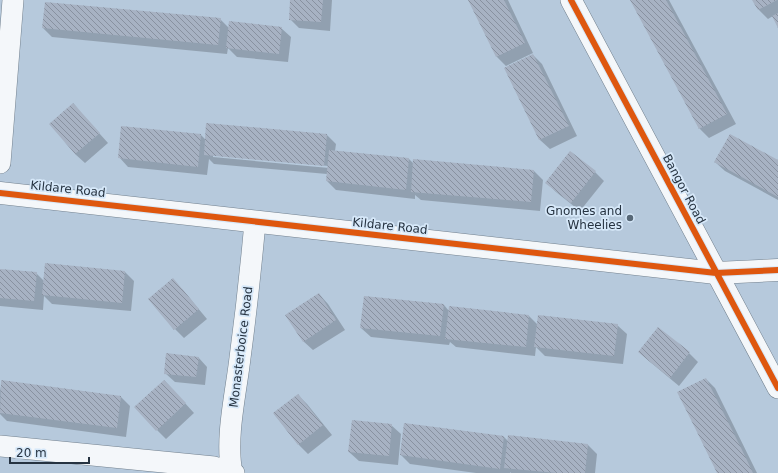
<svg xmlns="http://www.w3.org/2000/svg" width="778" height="473" font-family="'DejaVu Sans',sans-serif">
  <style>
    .shadow { fill: #0003; fill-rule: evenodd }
    .building { fill: url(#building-back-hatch) }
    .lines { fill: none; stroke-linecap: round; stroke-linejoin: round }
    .minor-casing { stroke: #72808e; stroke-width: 22 }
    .tertiary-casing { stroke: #72808e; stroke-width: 23 }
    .minor { stroke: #f4f7fa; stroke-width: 21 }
    .tertiary { stroke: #f4f7fa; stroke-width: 22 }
    .cycleway-casing { stroke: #d6e8f9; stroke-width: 8 }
    .cycleway { stroke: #de570f; stroke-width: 6 }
    .poi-dot { fill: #586877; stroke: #d6e8f9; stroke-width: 1.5 }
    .labels { text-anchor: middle; stroke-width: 3.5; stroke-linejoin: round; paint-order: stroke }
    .street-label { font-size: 12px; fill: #263341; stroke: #d6e8f9 }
    .poi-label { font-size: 12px; fill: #263341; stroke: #d6e8f9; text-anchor: end }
  </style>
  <defs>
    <pattern id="building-back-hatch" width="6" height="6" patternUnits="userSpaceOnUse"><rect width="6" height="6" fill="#a7b2c3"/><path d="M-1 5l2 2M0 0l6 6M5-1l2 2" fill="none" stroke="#8891a0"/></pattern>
  </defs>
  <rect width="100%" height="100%" fill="#b6c9dc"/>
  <path class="shadow" d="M 291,0 L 332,0 L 330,31 L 299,28 L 290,19 Z
    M 469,0 L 508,0 L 533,53 L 506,66 L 497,57 Z
    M 631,0 L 669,0 L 736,124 L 709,138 L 700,129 Z
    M 754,0 L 778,0 L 778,26 L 773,16 L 768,19 L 759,10 Z
    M 220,19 L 229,28 L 281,28 L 291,37 L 288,62 L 237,57 L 228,48 L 227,54 L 52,37 L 43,28 Z
    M 533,55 L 542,64 L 577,136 L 550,149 L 540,140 L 506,68 Z
    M 73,104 L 108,143 L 85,163 L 75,154 Z
    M 122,127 L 201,135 L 206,140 L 327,135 L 336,144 L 335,151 L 409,159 L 414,164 L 534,171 L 543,180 L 540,211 L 421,200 L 415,195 L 415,199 L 336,190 L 327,181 L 327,174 L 214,164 L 209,159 L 207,175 L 128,167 L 119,157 ZM 213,155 L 329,166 L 329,168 L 213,157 Z
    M 778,161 L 778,200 L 725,171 L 715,162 Z
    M 595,172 L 604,181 L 580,211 L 556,192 L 547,183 Z
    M 46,264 L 125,272 L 134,281 L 131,311 L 52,304 L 44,296 L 43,310 L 0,306 L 0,270 L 36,273 L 44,281 Z
    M 182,289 L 207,319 L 184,338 L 175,329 Z
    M 319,294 L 328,304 L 345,330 L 313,350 L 303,341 Z
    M 444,305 L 449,311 L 529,316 L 538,325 L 617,325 L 627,334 L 623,364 L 545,356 L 536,347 L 535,356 L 456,347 L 450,342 L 449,345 L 371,337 L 361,328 Z
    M 640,352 L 689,353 L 698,362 L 679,386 L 649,361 Z
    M 198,357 L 207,367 L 205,385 L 175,382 L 165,373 Z
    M 706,379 L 715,388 L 757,473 L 718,473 Z
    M 2,381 L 121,397 L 130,406 L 126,437 L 7,421 L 0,414 L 0,391 Z
    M 173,390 L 194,413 L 166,439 L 157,430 Z
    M 298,395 L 307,404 L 332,435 L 308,454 L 299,445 L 274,414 Z
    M 405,424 L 504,437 L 508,441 L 588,445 L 597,454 L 595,473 L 511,473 L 510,472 L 510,473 L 476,473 L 410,464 L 401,455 Z
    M 391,425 L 401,434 L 398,465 L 359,461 L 349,452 Z"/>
  <path class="building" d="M 290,0 L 323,0 L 321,22 L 289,20 Z
    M 468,0 L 504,0 L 525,43 L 496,57 Z
    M 630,0 L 666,0 L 727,114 L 699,129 Z
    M 752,0 L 777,0 L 758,10 Z
    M 45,2 L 221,18 L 218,45 L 42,28 Z
    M 778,13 L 778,28 L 772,16 Z
    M 229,21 L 282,27 L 279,54 L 226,48 Z
    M 533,54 L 569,126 L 539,140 L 504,68 Z
    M 73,103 L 100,133 L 75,154 L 49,124 Z
    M 206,123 L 327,134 L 324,166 L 204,155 Z
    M 121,126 L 201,134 L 198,167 L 118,158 Z
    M 730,134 L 778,160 L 778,197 L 714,162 Z
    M 329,150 L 409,158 L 406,190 L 326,181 Z
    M 570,151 L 596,171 L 571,203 L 545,183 Z
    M 413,159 L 534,170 L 531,202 L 411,192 Z
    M 45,263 L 125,271 L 122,303 L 42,295 Z
    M 0,269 L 37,272 L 34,301 L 0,298 Z
    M 173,278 L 199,309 L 174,330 L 148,299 Z
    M 319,293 L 336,320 L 303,342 L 285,315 Z
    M 364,296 L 444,304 L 440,336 L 360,328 Z
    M 449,306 L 529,315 L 526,347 L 445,339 Z
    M 538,315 L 618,324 L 614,356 L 534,347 Z
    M 658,327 L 690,352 L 670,378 L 638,352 Z
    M 166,353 L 199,357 L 196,377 L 164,374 Z
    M 706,378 L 742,450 L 753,473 L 717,473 L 695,428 L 677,392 Z
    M 1,380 L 121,396 L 117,428 L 0,413 Z
    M 164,380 L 186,403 L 156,431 L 134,407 Z
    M 298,394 L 323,425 L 298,445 L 273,413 Z
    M 352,420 L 392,424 L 389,456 L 348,452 Z
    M 404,423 L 504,436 L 500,469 L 400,455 Z
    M 508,435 L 588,444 L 585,473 L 557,473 L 504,468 Z"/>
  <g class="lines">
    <defs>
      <path id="minor" d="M 571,0 L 778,388
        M 0,163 L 13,0
        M 0,446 L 214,467 L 234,473
        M 232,473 C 225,438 236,393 240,358 C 246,313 251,267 255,222"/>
      <path id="tertiary" d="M 0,193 L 716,273 L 778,270"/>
    </defs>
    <use href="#minor" class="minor-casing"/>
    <use href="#tertiary" class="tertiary-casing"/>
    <use href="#minor" class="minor"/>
    <use href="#tertiary" class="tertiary"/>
    <defs>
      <path id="cycleway" d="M 571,0 L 778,388
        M 0,193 L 716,273 L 778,270"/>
    </defs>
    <use href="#cycleway" class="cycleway-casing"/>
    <use href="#cycleway" class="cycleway"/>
  </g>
  <circle class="poi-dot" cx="630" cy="218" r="4"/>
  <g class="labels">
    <g class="street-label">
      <text transform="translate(68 189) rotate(6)" y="4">Kildare Road</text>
      <text transform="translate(684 189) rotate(62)" y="4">Bangor Road</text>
      <text transform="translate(390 226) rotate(6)" y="4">Kildare Road</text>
      <text transform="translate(241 347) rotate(-83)" y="4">Monasterboice Road</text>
    </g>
    <g class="poi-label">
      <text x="622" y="215">Gnomes and<tspan x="622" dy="14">Wheelies</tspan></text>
    </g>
  </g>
  <path d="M10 457v6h79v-6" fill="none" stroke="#263341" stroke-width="2"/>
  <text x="16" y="457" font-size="12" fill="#263341" stroke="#d6e8f9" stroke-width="3" paint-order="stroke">20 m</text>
</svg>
